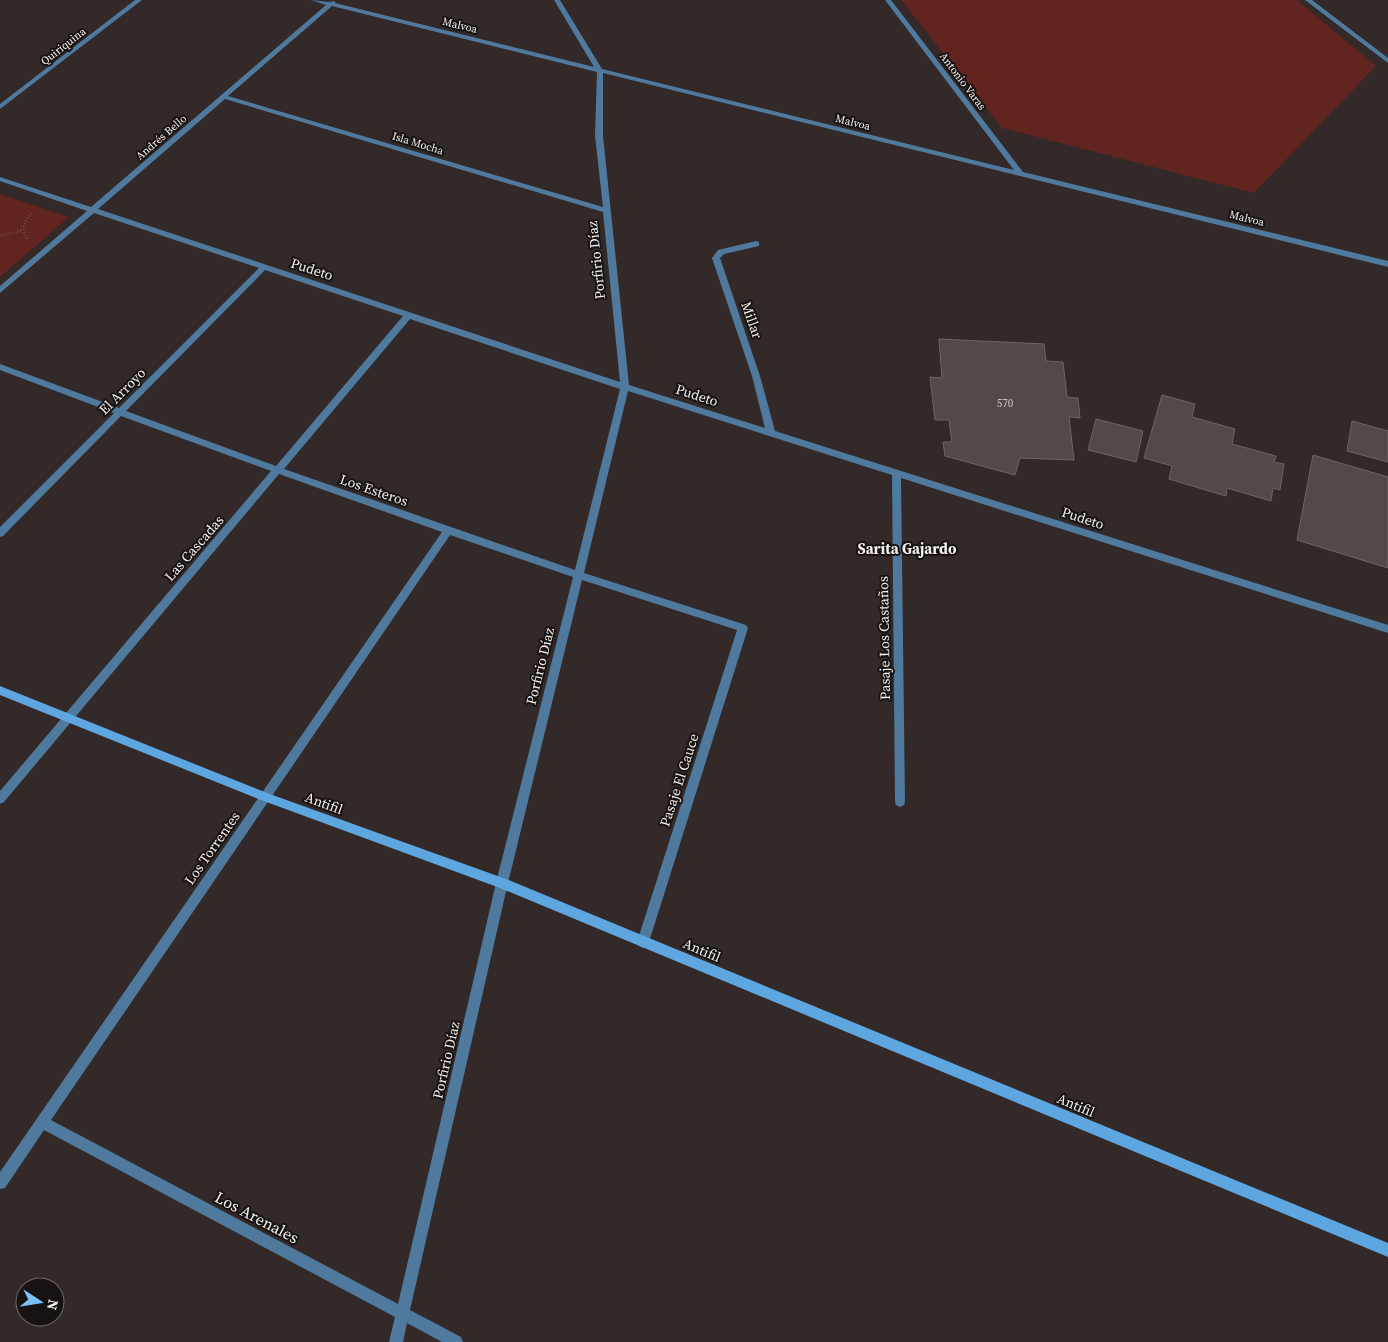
<svg xmlns="http://www.w3.org/2000/svg" width="1388" height="1342" font-family="'Source Serif 4',serif">
  <style>
    .green { fill: #61241e }
    .building { fill: #534947; stroke: #706563 }
    .lines { fill: none; stroke-linecap: round; stroke-linejoin: round }
    .path { stroke: #797170; stroke-width: 2.5; stroke-dasharray: 0.5 2.5; stroke-linecap: butt }
    .street { fill: #4f7a9e; fill-rule: evenodd }
    .secondary { fill: #5ea6df; fill-rule: evenodd }
    .labels { text-anchor: middle; stroke-width: 4; stroke-linejoin: round; paint-order: stroke }
    .far-street-label { font-size: 11px; fill: #f5efee; stroke: #171313 }
    .number-label { font-size: 11px; fill: #ccc6c4 }
    .street-label { font-size: 14px; fill: #f5efee; stroke: #171313 }
    .neighbourhood-label { font-size: 15px; font-weight: bold; fill: #f5efee; stroke: #171313 }
    .near-street-label { font-size: 16px; fill: #f5efee; stroke: #171313 }
  </style>
  <rect width="100%" height="100%" fill="#322928"/>
  <path class="green" d="M 901,0 L 1297,0 L 1376,66 L 1254,193 L 1002,128 Z
    M 0,194 L 69,217 L 0,277 Z"/>
  <path class="building" d="M 939,339 L 1044,344 L 1046,361 L 1063,362 L 1067,397 L 1078,398 L 1080,418 L 1069,417 L 1074,460 L 1020,458 L 1015,475 L 945,456 L 943,442 L 952,442 L 949,420 L 935,420 L 930,377 L 942,378 Z
    M 1162,395 L 1195,404 L 1192,417 L 1235,429 L 1232,444 L 1276,456 L 1274,462 L 1284,464 L 1280,490 L 1273,488 L 1271,501 L 1227,488 L 1226,496 L 1169,479 L 1172,466 L 1144,458 Z
    M 1096,419 L 1143,431 L 1136,462 L 1088,450 Z
    M 1352,421 L 1388,431 L 1388,462 L 1347,451 Z
    M 1313,455 L 1388,477 L 1388,568 L 1297,540 Z"/>
  <g class="lines">
    <path class="path" d="M 0,236 L 23,230
      M 27,238 C 20,228 25,220 33,212"/>
    <path class="street" d="M 135,0 L 142,0 L 0,109 L 0,104 Z
      M 311,0 L 329,2 L 335,1 L 335,3 L 594,67 L 554,0 L 560,0 L 602,69 L 1014,170 L 885,0 L 891,0 L 1023,172 L 1388,261 L 1388,267 L 603,73 L 603,136 L 629,385 L 765,428 L 752,376 L 712,258 L 718,250 L 756,241 L 759,242 L 759,246 L 724,254 L 720,258 L 760,376 L 775,431 L 1388,625 L 1388,633 L 901,478 L 905,802 L 904,805 L 900,807 L 896,805 L 895,802 L 892,475 L 628,391 L 584,573 L 743,624 L 746,625 L 748,628 L 649,942 L 647,946 L 643,948 L 639,946 L 637,942 L 737,630 L 582,580 L 508,883 L 410,1310 L 461,1337 L 463,1342 L 442,1342 L 407,1323 L 403,1342 L 389,1342 L 395,1317 L 44,1130 L 5,1188 L 0,1189 L 0,1172 L 442,532 L 279,474 L 4,802 L 0,804 L 0,791 L 271,471 L 121,416 L 3,536 L 0,537 L 0,527 L 114,413 L 0,370 L 0,364 L 119,408 L 259,268 L 94,213 L 0,293 L 0,286 L 87,211 L 0,181 L 0,177 L 91,207 L 326,5 ZM 332,6 L 597,72 L 595,136 L 603,207 L 228,96 ZM 225,99 L 603,212 L 620,382 L 98,209 ZM 265,270 L 403,316 L 276,466 L 126,411 ZM 410,319 L 620,389 L 575,570 L 284,469 ZM 450,535 L 573,577 L 496,883 L 398,1304 L 51,1120 Z
      M 1305,0 L 1312,0 L 1388,58 L 1388,63 Z"/>
    <path class="secondary" d="M 0,686 L 267,793 L 506,879 L 1388,1243 L 1388,1257 L 500,888 L 261,800 L 0,695 Z"/>
  </g>
  <g class="labels">
    <g class="far-street-label">
      <text transform="translate(460 25) rotate(14)" y="4">Malvoa</text>
      <text transform="translate(63 46) rotate(-38)" y="4">Quiriquina</text>
      <text transform="translate(963 81) rotate(53)" y="4">Antonio Varas</text>
      <text transform="translate(853 122) rotate(14)" y="4">Malvoa</text>
      <text transform="translate(161 137) rotate(-41)" y="4">Andrés Bello</text>
      <text transform="translate(418 143) rotate(17)" y="4">Isla Mocha</text>
      <text transform="translate(1247 218) rotate(14)" y="4">Malvoa</text>
    </g>
    <g class="number-label">
      <text x="1005" y="407">570</text>
    </g>
    <g class="street-label">
      <text transform="translate(596 260) rotate(-96)" y="5">Porfirio Díaz</text>
      <text transform="translate(312 269) rotate(18)" y="5">Pudeto</text>
      <text transform="translate(752 320) rotate(71)" y="5">Millar</text>
      <text transform="translate(122 391) rotate(-45)" y="5">El Arroyo</text>
      <text transform="translate(697 395) rotate(18)" y="5">Pudeto</text>
      <text transform="translate(374 490) rotate(19)" y="5">Los Esteros</text>
      <text transform="translate(1083 518) rotate(18)" y="5">Pudeto</text>
      <text transform="translate(194 548) rotate(-49)" y="5">Las Cascadas</text>
      <text transform="translate(884 638) rotate(-91)" y="5">Pasaje Los Castaños</text>
      <text transform="translate(540 666) rotate(-76)" y="5">Porfirio Díaz</text>
      <text transform="translate(679 780) rotate(-72)" y="5">Pasaje El Cauce</text>
      <text transform="translate(324 803) rotate(20)" y="5">Antifil</text>
      <text transform="translate(212 848) rotate(-55)" y="5">Los Torrentes</text>
      <text transform="translate(702 950) rotate(23)" y="5">Antifil</text>
      <text transform="translate(446 1060) rotate(-77)" y="5">Porfirio Díaz</text>
      <text transform="translate(1076 1105) rotate(23)" y="5">Antifil</text>
    </g>
    <g class="neighbourhood-label">
      <text x="907" y="554">Sarita Gajardo</text>
    </g>
    <g class="near-street-label">
      <text transform="translate(257 1217) rotate(28)" y="6">Los Arenales</text>
    </g>
  </g>
  <g transform="translate(40 1302) rotate(102)"><circle r="24" fill="#171313" stroke="#706b6b"/>
  <path d="M0-4L9 19L0 12L-9 19Z" fill="#79bff8"/>
  <text y="-8" font-size="14" font-weight="bold" text-anchor="middle" fill="#f5efee">N</text>
  </g>
</svg>
